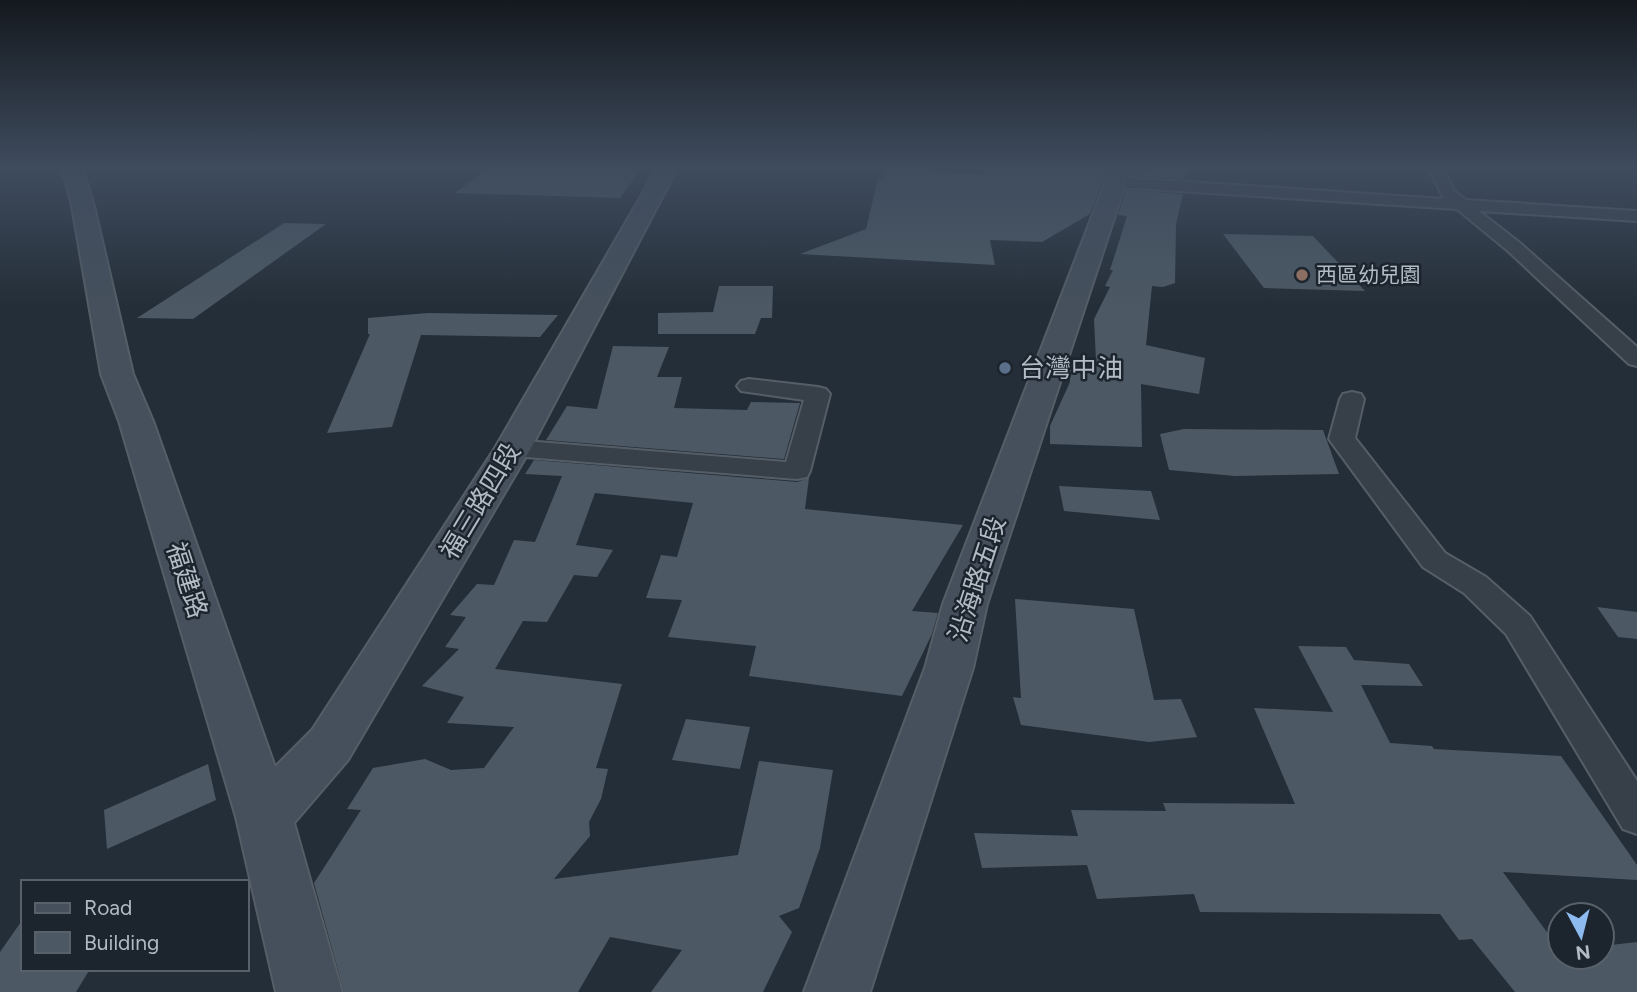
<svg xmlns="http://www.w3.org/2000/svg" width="1637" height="992" font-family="Figtree,'Noto Sans TC',sans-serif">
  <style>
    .building { fill: #4c5964 }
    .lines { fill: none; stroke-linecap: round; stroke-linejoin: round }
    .street-casing { stroke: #555e67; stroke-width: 4 }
    .secondary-casing { stroke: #555e67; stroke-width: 4 }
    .street { fill: #374049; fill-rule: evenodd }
    .secondary { fill: #45505c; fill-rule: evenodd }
    .education-dot { fill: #8d6e63; stroke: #1c252e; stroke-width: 2.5 }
    .service-dot { fill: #5c6f8a; stroke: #1c252e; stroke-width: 2.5 }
    .labels { text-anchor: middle; stroke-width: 5; stroke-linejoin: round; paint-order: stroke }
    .far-poi-label { font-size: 21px; fill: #b2bbc5; stroke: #1c252e; text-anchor: start }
    .poi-label { font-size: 26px; fill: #b2bbc5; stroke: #1c252e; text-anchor: start }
    .street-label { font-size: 26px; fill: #b2bbc5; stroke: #1c252e }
  </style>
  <rect width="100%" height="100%" fill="#242e38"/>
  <path class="building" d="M 489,167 L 642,167 L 620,198 L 455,193 Z
    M 883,167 L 924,167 L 923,171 L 984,174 L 985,167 L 1089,167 L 1107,170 L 1090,214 L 1042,242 L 990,240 L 995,265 L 800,254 L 866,229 L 878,179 L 882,179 Z
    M 1150,167 L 1188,167 L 1185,179 L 1131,175 L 1132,171 L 1151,172 Z
    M 1126,190 L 1183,194 L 1176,224 L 1175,283 L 1163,287 L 1152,286 L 1146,345 L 1205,358 L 1199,394 L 1141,384 L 1142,447 L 1050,444 L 1050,426 L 1070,382 L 1070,369 L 1092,371 L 1093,360 L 1096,361 L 1094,319 L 1110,287 L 1105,286 L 1113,270 L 1110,270 L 1127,216 L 1118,215 Z
    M 284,223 L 326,224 L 193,319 L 137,318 Z
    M 1223,234 L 1313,236 L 1365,291 L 1264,288 Z
    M 719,286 L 773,286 L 772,318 L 761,318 L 755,334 L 658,334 L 658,313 L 713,312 Z
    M 428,313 L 558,315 L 540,337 L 421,335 L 392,427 L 327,433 L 370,334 L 368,334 L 368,318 Z
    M 613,346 L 669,347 L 657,377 L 682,377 L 674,408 L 747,410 L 751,402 L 800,403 L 784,459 L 546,440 L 567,406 L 597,409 Z
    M 1184,429 L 1323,430 L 1339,474 L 1235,476 L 1169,470 L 1160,434 Z
    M 534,460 L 797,482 L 809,478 L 805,509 L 963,525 L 912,611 L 938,613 L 932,634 L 902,696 L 749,676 L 756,646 L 668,637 L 682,600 L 646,598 L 661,555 L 677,557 L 693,503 L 595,493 L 576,545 L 613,550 L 597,577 L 574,575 L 547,622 L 523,621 L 495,669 L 622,684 L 596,768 L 608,769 L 601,799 L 589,822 L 590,836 L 554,879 L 738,855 L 759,761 L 833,770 L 820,848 L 799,908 L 779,916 L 792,932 L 763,992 L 651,992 L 682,950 L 610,937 L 578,992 L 344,992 L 314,883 L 361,810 L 347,809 L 373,768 L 425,759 L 451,770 L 484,768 L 514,727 L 447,723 L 464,697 L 422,686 L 459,649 L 445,647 L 466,617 L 450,615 L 477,584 L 494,585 L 514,540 L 535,542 L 562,476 L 525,474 Z
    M 1059,486 L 1151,491 L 1160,520 L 1064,511 Z
    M 1015,599 L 1134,609 L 1154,700 L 1181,699 L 1197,737 L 1149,742 L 1021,725 L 1013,697 L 1021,698 Z
    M 1597,607 L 1637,612 L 1637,639 L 1618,637 Z
    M 1298,646 L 1346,647 L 1354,660 L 1409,664 L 1423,686 L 1361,685 L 1390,743 L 1432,746 L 1434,749 L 1561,756 L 1637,865 L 1637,880 L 1503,872 L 1560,950 L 1560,957 L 1602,957 L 1602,946 L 1637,942 L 1637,992 L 1515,992 L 1472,939 L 1459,940 L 1440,914 L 1200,912 L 1194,894 L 1097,899 L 1087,865 L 982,868 L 974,833 L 1078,836 L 1071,810 L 1166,811 L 1163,803 L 1295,804 L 1254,708 L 1333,712 Z
    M 686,719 L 750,727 L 740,769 L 672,760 Z
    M 208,764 L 216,800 L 107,849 L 104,810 Z
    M 23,919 L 23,969 L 90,969 L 76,992 L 0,992 L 0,952 Z"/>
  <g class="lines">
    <defs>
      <path id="street" d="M 1428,167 L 1442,167 L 1454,191 L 1466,200 L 1637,211 L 1637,221 L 1479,211 L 1520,243 L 1637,347 L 1637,366 L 1629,364 L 1508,251 L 1457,209 L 1115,187 L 1107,182 L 1115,177 L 1444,199 Z
        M 749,379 L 818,387 L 826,389 L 830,394 L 810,471 L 807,477 L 797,479 L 513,456 L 504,454 L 500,448 L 504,442 L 513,440 L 786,462 L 804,400 L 741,391 L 737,386 L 741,381 Z
        M 1352,392 L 1361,394 L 1364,399 L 1355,438 L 1445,553 L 1486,577 L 1530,616 L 1637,781 L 1637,834 L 1623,829 L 1506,634 L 1464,593 L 1423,567 L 1329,439 L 1340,399 L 1343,394 Z"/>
      <path id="secondary" d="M 62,167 L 82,167 L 94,206 L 133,374 L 153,421 L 275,767 L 312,730 L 495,448 L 658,167 L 678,167 L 531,448 L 348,760 L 294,823 L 342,992 L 276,992 L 236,817 L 119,421 L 101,374 L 72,206 Z
        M 1111,167 L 1131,167 L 987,604 L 973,668 L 870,992 L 804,992 L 925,668 L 943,604 Z"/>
    </defs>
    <use href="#street" class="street-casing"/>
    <use href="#secondary" class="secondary-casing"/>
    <use href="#street" class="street"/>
    <use href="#secondary" class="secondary"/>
  </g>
  <linearGradient id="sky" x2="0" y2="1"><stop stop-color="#14191f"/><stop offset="0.55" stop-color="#3f4c5e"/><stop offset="1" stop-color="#3f4c5e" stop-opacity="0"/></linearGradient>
  <rect width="1637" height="306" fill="url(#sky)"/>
  <circle class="education-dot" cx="1302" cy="275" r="7"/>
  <circle class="service-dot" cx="1005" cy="368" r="7"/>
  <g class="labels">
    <g class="far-poi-label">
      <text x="1316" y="282">西區幼兒園</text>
    </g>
    <g class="poi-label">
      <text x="1019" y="377">台灣中油</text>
    </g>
    <g class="street-label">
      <text transform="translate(480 501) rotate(-59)" y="9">福三路四段</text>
      <text transform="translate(977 579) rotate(-72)" y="9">沿海路五段</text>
      <text transform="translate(187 580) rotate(72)" y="9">福建路</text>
    </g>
  </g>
  <rect x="21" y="880" width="228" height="91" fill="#1c252e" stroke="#58616a" stroke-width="2"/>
  <rect x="35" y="903" width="35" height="10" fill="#45505c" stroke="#58616a" stroke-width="2"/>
  <text x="84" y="915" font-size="21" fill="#b2bbc5">Road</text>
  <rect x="35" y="932" width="35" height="21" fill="#4c5964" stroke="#58616a" stroke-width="2"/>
  <text x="84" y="950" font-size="21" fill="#b2bbc5">Building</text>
  <g transform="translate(1581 936) rotate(173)"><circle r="33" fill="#1c252e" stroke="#58616a" stroke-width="2"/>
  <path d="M0-5L12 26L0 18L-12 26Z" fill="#8dbbef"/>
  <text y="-10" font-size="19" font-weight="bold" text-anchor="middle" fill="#b2bbc5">N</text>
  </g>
</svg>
